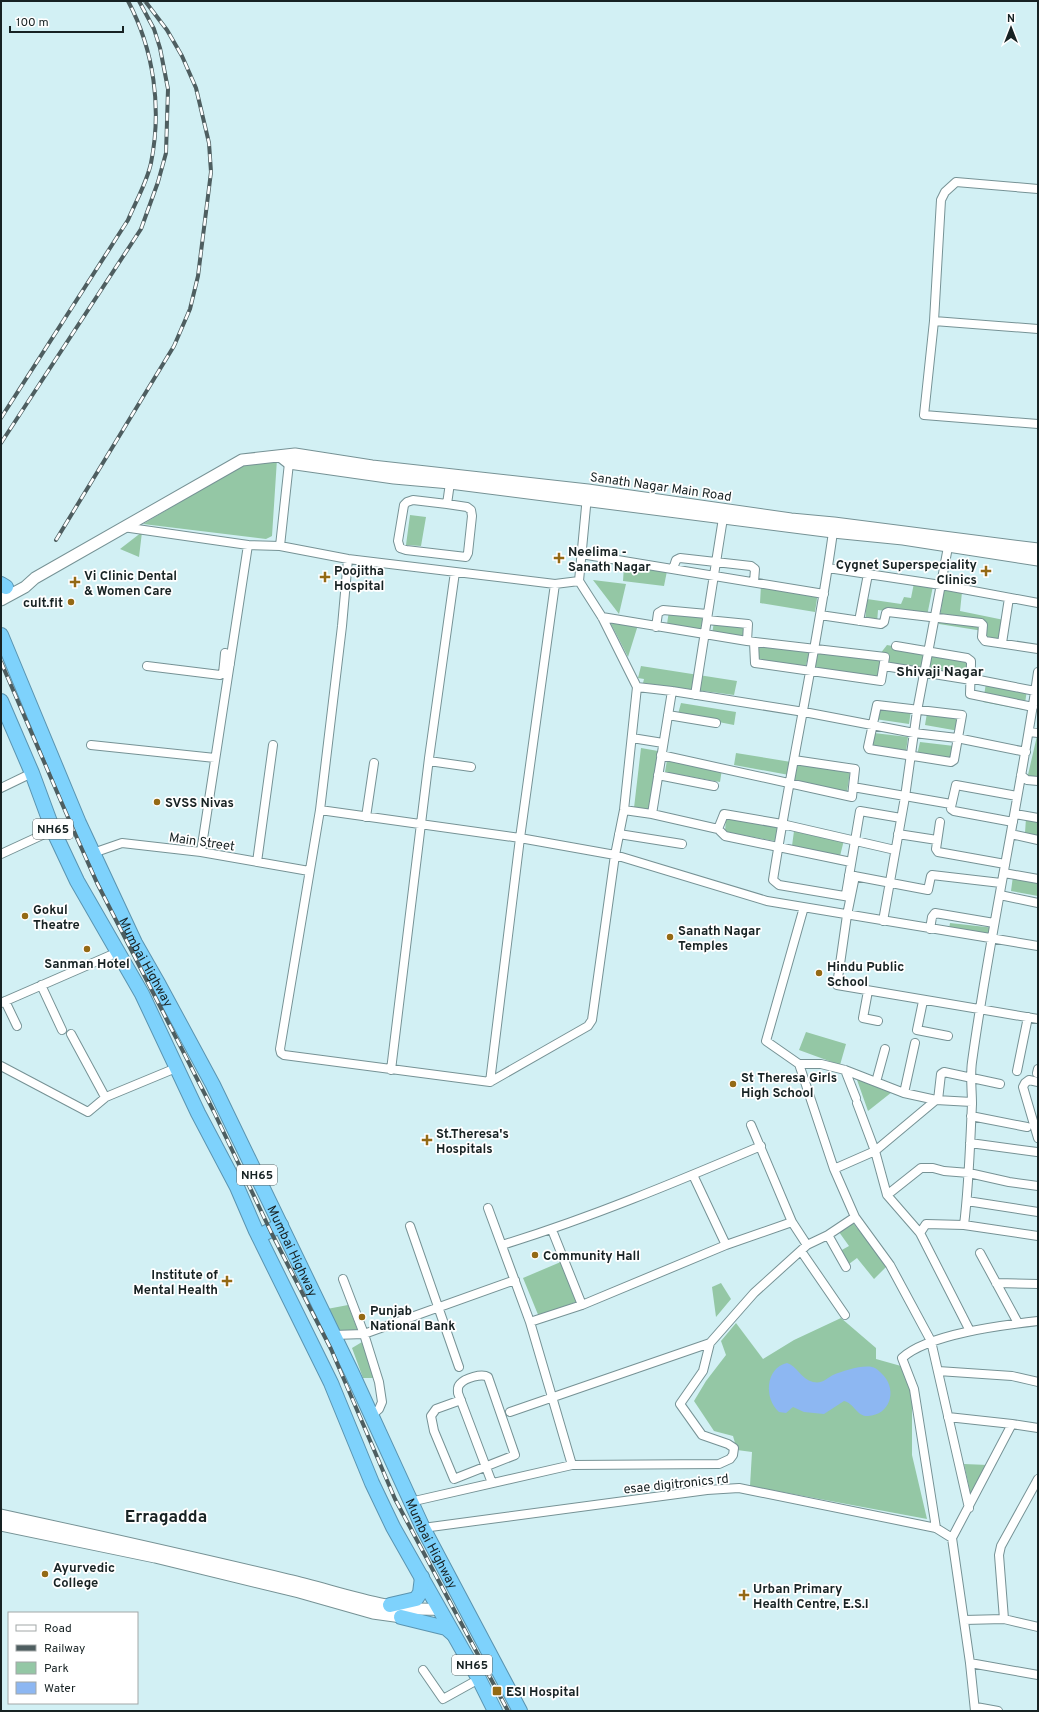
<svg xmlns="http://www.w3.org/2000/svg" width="1039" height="1712" font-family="Overpass,sans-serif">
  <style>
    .green { fill: #94c7a5 }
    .water { fill: #8db7f2 }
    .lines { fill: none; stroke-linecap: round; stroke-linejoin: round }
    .street-casing { stroke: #769295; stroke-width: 10 }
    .secondary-casing { stroke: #769295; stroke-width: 13 }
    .highway-casing { stroke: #5a94b0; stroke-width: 16 }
    .street { stroke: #fff; stroke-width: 8 }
    .secondary { stroke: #fff; stroke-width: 11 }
    .highway { stroke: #7ed2fc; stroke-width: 14 }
    .rail-casing { stroke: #4e5e60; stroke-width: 4 }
    .rail { stroke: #fff; stroke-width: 2.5; stroke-dasharray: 8; stroke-linecap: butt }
    .poi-dot { fill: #946914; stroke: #fff; stroke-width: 1.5 }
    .labels { text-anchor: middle; stroke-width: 3.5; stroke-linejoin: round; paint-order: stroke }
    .shield { fill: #fff; stroke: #5d6465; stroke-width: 1 }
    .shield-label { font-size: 12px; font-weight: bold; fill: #172223 }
    .street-label { font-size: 13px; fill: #172223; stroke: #fff }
    .poi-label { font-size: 13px; font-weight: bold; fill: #172223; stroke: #fff; text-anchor: start }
    .neighbourhood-label { font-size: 14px; font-weight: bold; fill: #172223; stroke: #fff }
    .district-label { font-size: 17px; font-weight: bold; fill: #172223; stroke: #fff }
  </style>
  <rect width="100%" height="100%" fill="#d2f0f4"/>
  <path class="green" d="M 277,459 L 272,536 L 266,539 L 143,524 L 241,466 Z
    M 410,515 L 426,517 L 421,546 L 406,545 Z
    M 142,532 L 139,557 L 120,549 Z
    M 624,566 L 667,571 L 664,586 L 623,581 Z
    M 593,580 L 626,584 L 619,614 Z
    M 914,583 L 933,586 L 927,616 L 878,610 L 877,623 L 865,623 L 867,599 L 901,604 L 904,597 L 911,598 Z
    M 761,585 L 818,592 L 815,612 L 760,603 Z
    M 944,589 L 962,592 L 960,611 L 1004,620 L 1001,642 L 984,638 L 983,631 L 939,624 Z
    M 669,611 L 703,615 L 701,630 L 667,624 Z
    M 610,622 L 638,625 L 628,657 Z
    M 714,622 L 748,626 L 746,640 L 712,634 Z
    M 757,643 L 810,652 L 805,668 L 755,662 Z
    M 887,645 L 925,652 L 923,671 L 885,665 L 880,654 Z
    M 817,650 L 884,658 L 878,679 L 813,669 Z
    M 928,654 L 967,660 L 969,678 L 925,672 Z
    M 641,666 L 737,681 L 734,695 L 643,683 L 644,679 L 638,678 Z
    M 986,683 L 1027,690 L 1024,710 L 983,702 Z
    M 681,703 L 736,712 L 734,725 L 678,714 Z
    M 877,706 L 911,710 L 909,724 L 875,719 Z
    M 927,713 L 961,716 L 959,731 L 925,725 Z
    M 874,733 L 908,737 L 906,751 L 872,746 Z
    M 1037,736 L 1038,736 L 1038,781 L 1027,779 Z
    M 920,742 L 954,746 L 952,760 L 917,755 Z
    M 641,748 L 658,751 L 652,811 L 634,808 Z
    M 736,753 L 791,762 L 789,775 L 734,765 Z
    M 667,760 L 722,769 L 720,782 L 665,772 Z
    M 797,761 L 850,772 L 847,792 L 792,780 Z
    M 726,817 L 778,826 L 775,841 L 725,832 Z
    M 1026,818 L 1038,820 L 1038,836 L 1025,833 Z
    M 794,831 L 844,840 L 840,856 L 792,846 Z
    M 1013,876 L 1038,880 L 1038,896 L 1011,891 Z
    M 950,923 L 995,928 L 994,937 L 949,929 Z
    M 806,1032 L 846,1044 L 840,1065 L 799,1050 Z
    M 856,1077 L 892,1092 L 868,1111 Z
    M 852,1222 L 888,1265 L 874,1279 L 857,1258 L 849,1264 L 840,1251 L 849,1246 L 839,1232 Z
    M 563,1261 L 578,1301 L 539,1317 L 523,1278 Z
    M 721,1283 L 731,1299 L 716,1317 L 712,1287 Z
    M 348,1305 L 358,1331 L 336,1332 L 327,1309 Z
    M 841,1318 L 876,1348 L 876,1359 L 901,1366 L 912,1390 L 912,1455 L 927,1519 L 750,1486 L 752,1452 L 737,1450 L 733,1436 L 714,1431 L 694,1401 L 706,1381 L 726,1355 L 721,1341 L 736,1323 L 763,1359 L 794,1340 Z
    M 362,1342 L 376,1378 L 363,1378 L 352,1348 Z
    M 964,1464 L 988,1465 L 971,1496 Z"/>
  <path class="water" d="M 787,1363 C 797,1366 801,1379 813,1382 C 822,1384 826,1379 833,1375 C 843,1371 861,1365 872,1367 C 877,1368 880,1372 884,1376 C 897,1391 890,1415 868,1416 C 857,1417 854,1403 844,1401 L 824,1414 L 804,1412 L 793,1407 L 786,1413 L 779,1412 C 764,1399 765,1368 787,1363 Z"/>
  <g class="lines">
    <defs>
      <path id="street" d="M 1038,189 L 956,182 L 945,192 L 941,200 L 934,321 L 924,415 L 1038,424
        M 934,321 L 1038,329
        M 447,504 L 413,500 L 407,502 L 404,505 L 398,541 L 400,548 L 406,550 L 466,557 L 468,553 L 472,516 L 471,510 L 467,507 L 447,504 L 450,483
        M 123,527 L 248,545 L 280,546 L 348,559 L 555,584 L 579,581 L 602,617 L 637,687 L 624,810 L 615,855 L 592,1020 L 588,1026 L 490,1082 L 284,1055 L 281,1053 L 280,1049 L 320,810 L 342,626 L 348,559
        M 833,532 C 817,649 791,764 773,880 L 779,885 L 850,897
        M 280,546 L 289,463
        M 581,554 L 824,594
        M 828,568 L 941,585 L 1038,603
        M 673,569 L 676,560 L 680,558 L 751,566 L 755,569 L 754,582
        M 579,581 L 587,496
        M 820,615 L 881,624 L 884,622 L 886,613 L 888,612 L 981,623 L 983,625 L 982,637 L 985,641 L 1038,649
        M 602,617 L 747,641 L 885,657 L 881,681 L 755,663 L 754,642
        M 707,620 L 748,624 L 747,641
        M 859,621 L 868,574
        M 656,627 L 658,613 L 663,610 L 707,614
        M 1002,643 L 1009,598
        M 896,646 L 967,658 L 971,661 L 971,664 L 970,694 L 1033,707
        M 224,664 L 225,653
        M 147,666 L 220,675 L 223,673 L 224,664 L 230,664
        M 884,666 L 971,680 L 979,680 L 1035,691
        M 637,687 L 672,691 L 804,712 L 914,733 L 957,738 L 1026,752
        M 695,695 L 723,518
        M 877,705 L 962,715 L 954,760 L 951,762 L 869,749 L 868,747 Z
        M 668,715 L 716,723
        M 1029,732 L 1038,733
        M 632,738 L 663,743
        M 91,745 L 215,758
        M 661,755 L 852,797 L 853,787 L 951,804
        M 794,760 L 855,769 L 853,787
        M 429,761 L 471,767
        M 658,775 L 714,786
        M 1021,775 L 1027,780 L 1038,781
        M 1,788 L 32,773
        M 320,810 L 520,838 L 615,855 L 767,901 L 1038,946
        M 624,810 L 652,814 L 718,829 L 725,836 L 851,862
        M 652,814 L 672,691
        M 1015,814 L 1038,818
        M 366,817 L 374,763
        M 940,822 L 936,849 L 938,852 L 1005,864
        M 1013,822 L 954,811 L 951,809 L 951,807 L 956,785 L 1017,796
        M 718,829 L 724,814 L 782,824 L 895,850
        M 619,834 L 682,844
        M 898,834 L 937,840
        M 1011,834 L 1038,840
        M 201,852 L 248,545
        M 93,853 L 122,843 L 201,852 L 309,871
        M 1,854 L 53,830
        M 257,862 L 273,745
        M 1004,873 L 1038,879
        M 849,875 L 928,890 L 931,876 L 932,875 L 1001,883
        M 855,876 L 847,915 L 837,985 L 1038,1019
        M 846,894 L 860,811 L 901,818
        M 1000,895 L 1038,903
        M 804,907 L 766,1041 L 799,1064 L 821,1064 L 845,1070 L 904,1093 L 936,1100 L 972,1102
        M 883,921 L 905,797 L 917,711 L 948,547
        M 930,929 L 932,917 L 935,913 L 994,923
        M 41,985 L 62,1030
        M 868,991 L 863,1018 L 878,1021
        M 5,1001 L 17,1026
        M 923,1001 L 917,1030 L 948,1036
        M 1,1003 L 118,952
        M 71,1034 L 104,1095 L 106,1097 L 176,1068
        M 799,1064 L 834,1169 L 855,1217 L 890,1265 L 931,1341 L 969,1508
        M 1,1066 L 88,1112 L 106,1097
        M 391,1070 L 429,758 L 455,572
        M 845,1070 L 856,1098
        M 1017,1071 L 1028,1017
        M 1037,1073 L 1038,1069
        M 490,1082 L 520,838 L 555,584
        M 876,1082 L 885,1049
        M 1038,1082 L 1029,1080 L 1025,1083 L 1023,1087 L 1038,1138
        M 904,1093 L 915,1043
        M 938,1100 L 941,1074 L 944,1072 L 1000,1084
        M 857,1103 L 875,1151 L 887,1195 L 920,1233 L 970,1331
        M 971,1116 L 1027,1127
        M 751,1125 L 792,1222 L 807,1245
        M 970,1143 L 1037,1152
        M 834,1169 L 875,1151 L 936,1100
        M 693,1175 L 726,1245
        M 887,1195 L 921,1168 L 933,1168 L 944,1171 L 969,1173 L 1009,1182 L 1038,1186
        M 967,1201 L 1038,1212
        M 488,1208 L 530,1322 L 572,1465
        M 964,1225 C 969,1185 970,1145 972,1104 C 972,1091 970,1076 972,1062 C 990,931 1019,803 1038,672
        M 410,1226 L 459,1367
        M 552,1230 L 582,1305
        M 920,1233 L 926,1224 L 964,1225 L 1038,1236
        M 828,1235 L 846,1267
        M 502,1245 C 590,1218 676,1182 761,1146
        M 801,1251 L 845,1315
        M 980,1253 L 1018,1323
        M 343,1279 L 364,1334 L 379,1382 L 382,1402 L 379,1409 L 371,1416
        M 996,1283 L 1038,1284
        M 530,1322 L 582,1305 L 726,1245 L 792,1222
        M 334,1335 L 364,1334 L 515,1280
        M 938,1371 L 1012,1376 L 1038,1382
        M 461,1400 L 436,1409 L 431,1416 L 434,1431 L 454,1479 L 515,1455 L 488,1377 C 482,1373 465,1378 460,1384 C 457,1387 458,1390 458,1393 L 492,1483
        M 510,1412 L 710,1343 L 754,1293 L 807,1245 L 828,1235 L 855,1217
        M 948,1417 L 1012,1424
        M 410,1502 L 572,1465 L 719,1464 L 730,1459 L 733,1455 L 734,1448 L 728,1444 L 702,1435 L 680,1404 L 703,1371 L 710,1343
        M 423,1528 L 707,1490 L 739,1488 L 936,1528 L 952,1538
        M 936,1528 L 914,1389 L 902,1358 C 928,1334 1003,1325 1038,1321
        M 1004,1619 L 999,1555 L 1001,1546 L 1038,1479
        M 964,1620 L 1004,1619 L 1038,1627
        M 970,1663 L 1038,1675
        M 423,1670 L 443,1699 L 479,1679
        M 976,1707 L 998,1711
        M 975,1711 L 970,1663 L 952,1538 L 1012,1424 L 1038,1428"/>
      <path id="secondary" d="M 280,456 L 289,463 L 394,478 L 450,483 L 833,532 L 903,539 L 1038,560
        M 1,600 L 25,587 L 35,578 L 242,460 L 295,454 L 372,466 L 588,490 L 791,519 L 834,523 L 1038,549
        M 1,1515 C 97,1536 192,1557 288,1580 C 337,1591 388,1612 439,1609
        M 1,1525 L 155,1557 L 299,1592 L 373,1613 L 409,1618"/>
      <g id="highway">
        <path d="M 1,584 L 6,587"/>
        <path id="s1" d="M 1,635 L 79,823 L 135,943 L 159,985 L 213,1085 L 352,1373 L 423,1528 L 520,1711"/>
        <path d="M 1,701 L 32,773 L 53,830 L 77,881 L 142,994 L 198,1113 L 237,1187 L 256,1231 L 331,1383 L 372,1483 L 393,1527 L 479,1679 L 495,1711"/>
        <path d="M 259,1236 L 281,1225"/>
        <path d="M 390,1605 L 416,1599 L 420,1593 L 422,1577"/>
        <path d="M 401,1617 L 446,1628 L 453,1634"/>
      </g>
    </defs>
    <use href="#street" class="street-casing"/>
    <use href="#secondary" class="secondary-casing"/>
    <use href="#highway" class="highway-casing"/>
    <use href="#street" class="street"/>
    <use href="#secondary" class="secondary"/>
    <use href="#highway" class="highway"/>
    <defs>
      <path id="rail" d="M 1,418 L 128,220 C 136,201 147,182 151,163 C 162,108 154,50 128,1
        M 1,443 L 141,229 L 158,182 L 166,153 L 168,89 L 160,48 L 154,29 L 139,1
        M 56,540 L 174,346 L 190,309 L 198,276 L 211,172 L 209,143 L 196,88 L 182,56 L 167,30 L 145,1
        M 1,662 L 73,829 L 97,883 L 214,1112 L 271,1232 L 331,1349 L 395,1499 L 508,1711"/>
    </defs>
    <use href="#rail" class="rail-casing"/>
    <use href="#rail" class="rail"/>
  </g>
  <g class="poi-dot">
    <path d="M557 552h4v4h4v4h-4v4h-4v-4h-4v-4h4z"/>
    <path d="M984 565h4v4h4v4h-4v4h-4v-4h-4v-4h4z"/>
    <path d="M323 571h4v4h4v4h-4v4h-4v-4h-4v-4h4z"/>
    <path d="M73 576h4v4h4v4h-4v4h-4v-4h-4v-4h4z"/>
    <circle cx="71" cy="602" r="4"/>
    <circle cx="157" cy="802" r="4"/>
    <circle cx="25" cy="916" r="4"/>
    <circle cx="670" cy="937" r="4"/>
    <circle cx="87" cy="949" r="4"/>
    <circle cx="819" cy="973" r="4"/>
    <circle cx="733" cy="1084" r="4"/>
    <path d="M425 1134h4v4h4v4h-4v4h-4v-4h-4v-4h4z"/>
    <circle cx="535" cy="1255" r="4"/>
    <path d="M225 1275h4v4h4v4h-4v4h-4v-4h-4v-4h4z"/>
    <circle cx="362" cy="1317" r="4"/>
    <circle cx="45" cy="1574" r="4"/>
    <path d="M742 1589h4v4h4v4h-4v4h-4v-4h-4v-4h4z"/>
    <rect x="492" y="1686" width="10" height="10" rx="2"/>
  </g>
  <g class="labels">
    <g class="shield">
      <rect x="33" y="819" width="40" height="20" rx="3"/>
      <rect x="237" y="1165" width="40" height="20" rx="3"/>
      <rect x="452" y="1655" width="40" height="20" rx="3"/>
    </g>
    <g class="shield-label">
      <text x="53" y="833">NH65</text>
      <text x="257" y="1179">NH65</text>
      <text x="472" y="1669">NH65</text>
    </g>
    <g class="street-label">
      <text transform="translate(661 486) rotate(8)" y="5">Sanath Nagar Main Road</text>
      <text transform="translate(202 841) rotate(8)" y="5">Main Street</text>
      <text dy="5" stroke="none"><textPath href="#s1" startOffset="358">Mumbai Highway</textPath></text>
      <text dy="5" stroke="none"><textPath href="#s1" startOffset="682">Mumbai Highway</textPath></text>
      <text transform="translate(676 1483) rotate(-6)" y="5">esae digitronics rd</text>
      <text dy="5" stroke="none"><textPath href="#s1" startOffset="1006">Mumbai Highway</textPath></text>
    </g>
    <g class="poi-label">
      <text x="568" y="556">Neelima -<tspan x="568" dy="15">Sanath Nagar</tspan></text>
      <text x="977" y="569" text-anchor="end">Cygnet Superspeciality<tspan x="977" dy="15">Clinics</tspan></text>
      <text x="334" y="575">Poojitha<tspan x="334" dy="15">Hospital</tspan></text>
      <text x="84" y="580">Vi Clinic Dental<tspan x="84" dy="15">&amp; Women Care</tspan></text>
      <text x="63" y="607" text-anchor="end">cult.fit</text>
      <text x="165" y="807">SVSS Nivas</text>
      <text x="33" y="914">Gokul<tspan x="33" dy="15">Theatre</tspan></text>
      <text x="678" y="935">Sanath Nagar<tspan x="678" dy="15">Temples</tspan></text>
      <text x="87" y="968" text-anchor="middle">Sanman Hotel</text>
      <text x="827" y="971">Hindu Public<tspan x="827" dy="15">School</tspan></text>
      <text x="741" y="1082">St Theresa Girls<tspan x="741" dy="15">High School</tspan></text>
      <text x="436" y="1138">St.Theresa's<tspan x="436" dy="15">Hospitals</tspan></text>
      <text x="543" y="1260">Community Hall</text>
      <text x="218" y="1279" text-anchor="end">Institute of<tspan x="218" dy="15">Mental Health</tspan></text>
      <text x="370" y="1315">Punjab<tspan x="370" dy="15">National Bank</tspan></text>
      <text x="53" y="1572">Ayurvedic<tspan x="53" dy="15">College</tspan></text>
      <text x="753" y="1593">Urban Primary<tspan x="753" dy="15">Health Centre, E.S.I</tspan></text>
      <text x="506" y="1696">ESI Hospital</text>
    </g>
    <g class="neighbourhood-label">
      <text x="940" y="676">Shivaji Nagar</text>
    </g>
    <g class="district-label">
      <text x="166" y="1522">Erragadda</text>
    </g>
  </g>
  <rect width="1039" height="1712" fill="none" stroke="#172223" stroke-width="4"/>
  <rect x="8" y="1612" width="130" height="92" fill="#ffffff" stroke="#a2a7a7"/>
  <rect x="16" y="1625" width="20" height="6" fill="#ffffff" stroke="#a2a7a7"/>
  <text x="44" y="1632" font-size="12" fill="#172223">Road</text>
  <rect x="16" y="1645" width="20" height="6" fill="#4e5e60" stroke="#a2a7a7"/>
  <text x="44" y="1652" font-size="12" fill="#172223">Railway</text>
  <rect x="16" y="1662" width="20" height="12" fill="#94c7a5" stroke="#a2a7a7"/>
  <text x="44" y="1672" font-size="12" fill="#172223">Park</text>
  <rect x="16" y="1682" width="20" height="12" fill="#8db7f2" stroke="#a2a7a7"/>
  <text x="44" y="1692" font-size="12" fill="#172223">Water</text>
  <g transform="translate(1011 28)" stroke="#ffffff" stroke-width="3" paint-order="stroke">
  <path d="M0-3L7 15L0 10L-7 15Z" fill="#172223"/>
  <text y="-6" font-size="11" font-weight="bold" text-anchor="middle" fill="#172223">N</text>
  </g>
  <path d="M10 26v6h113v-6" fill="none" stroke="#172223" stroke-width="2"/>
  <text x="16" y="26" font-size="12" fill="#172223" stroke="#ffffff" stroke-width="3" paint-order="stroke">100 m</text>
</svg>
